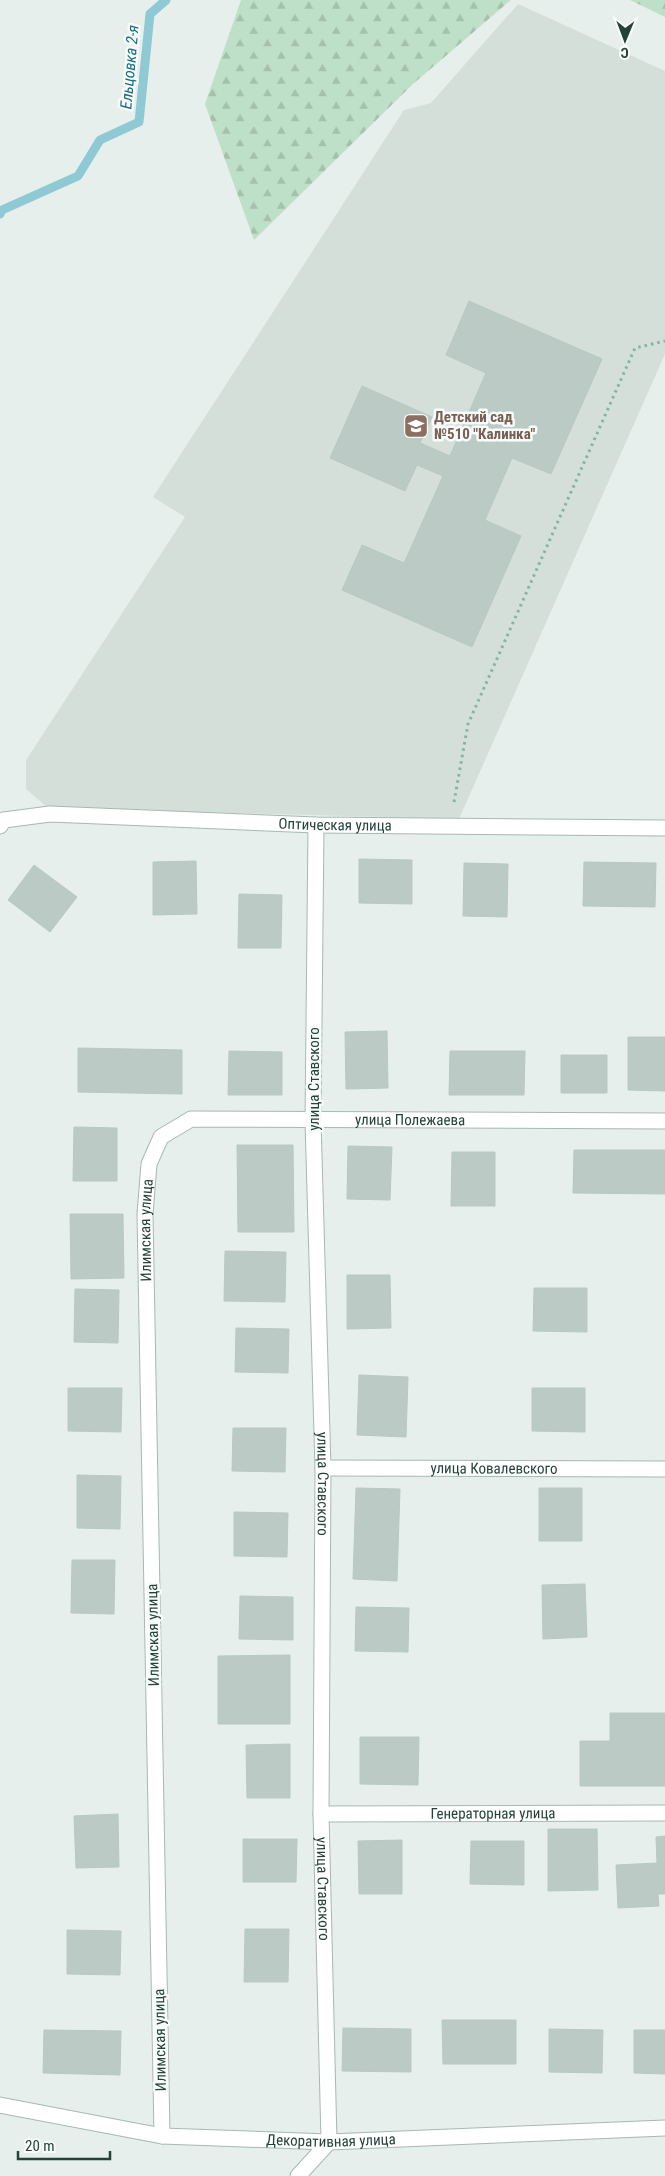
<svg xmlns="http://www.w3.org/2000/svg" width="665" height="2176" font-family="'Roboto Condensed',sans-serif">
  <style>
    .built { fill: #d4dfda }
    .forest { fill: url(#forest-firs) }
    .lines { fill: none; stroke-linecap: round; stroke-linejoin: round }
    .stream { stroke: #8ec9d4; stroke-width: 9 }
    .building { fill: #bbcac4; stroke: #b8c9c2 }
    .service-casing { stroke: #a8b8b2; stroke-width: 17 }
    .minor-casing { stroke: #a8b8b2; stroke-width: 17 }
    .path { stroke: #86b3a5; stroke-width: 3; stroke-dasharray: 2.5 4; stroke-linecap: butt }
    .service { stroke: #fff; stroke-width: 15 }
    .minor { stroke: #fff; stroke-width: 15 }
    .labels { text-anchor: middle; stroke-width: 5; stroke-linejoin: round; paint-order: stroke }
    .education-label { font-size: 15px; font-weight: bold; fill: #785e54; stroke: #f7fbf9; text-anchor: start }
    .street-label { font-size: 15px; fill: #24423a; stroke: #f7fbf9 }
    .water-label { font-size: 16px; font-style: italic; fill: #1c6f80; stroke: #f7fbf9 }
  </style>
  <defs>
    <pattern id="forest-firs" width="22" height="20" patternUnits="userSpaceOnUse" patternTransform="scale(1.25)"><rect width="22" height="20" fill="#bfe0c8"/><path d="M5 1l3.5 6h-7zM16 11l3.5 6h-7z" fill="#a4c1ad"/></pattern>
  </defs>
  <rect width="100%" height="100%" fill="#e6efeb"/>
  <path class="built" d="M 518,4 L 665,71 L 665,354 L 459,819 L 48,808 L 26,789 L 26,760 L 185,517 L 153,497 L 404,110 L 431,103 Z"/>
  <path class="forest" d="M 241,0 L 511,0 L 413,84 L 254,240 L 205,104 Z
    M 630,0 L 665,0 L 665,17 Z"/>
  <g class="lines">
    <path class="stream" d="M 0,214 L 2,210 L 78,176 L 100,140 L 139,122 L 150,14 L 166,0"/>
  </g>
  <path class="building" d="M 469,301 L 602,359 L 551,474 L 512,458 L 485,520 L 521,536 L 472,647 L 342,590 L 362,545 L 404,563 L 443,476 L 417,465 L 405,491 L 330,458 L 362,386 L 432,417 L 420,443 L 450,456 L 486,373 L 446,355 Z
    M 359,859 L 412,860 L 412,904 L 359,903 Z
    M 196,861 L 197,914 L 153,915 L 153,862 Z
    M 584,862 L 656,863 L 655,907 L 583,906 Z
    M 464,863 L 508,864 L 507,917 L 463,916 Z
    M 34,865 L 77,897 L 50,932 L 8,900 Z
    M 239,894 L 282,895 L 281,948 L 238,948 Z
    M 387,1031 L 388,1088 L 346,1089 L 345,1032 Z
    M 628,1037 L 665,1037 L 665,1091 L 628,1090 Z
    M 78,1048 L 182,1050 L 182,1094 L 78,1092 Z
    M 229,1051 L 282,1052 L 282,1095 L 228,1095 Z
    M 450,1051 L 525,1051 L 524,1095 L 449,1095 Z
    M 561,1055 L 607,1055 L 607,1093 L 561,1093 Z
    M 74,1127 L 117,1128 L 117,1181 L 73,1181 Z
    M 237,1145 L 293,1145 L 294,1232 L 238,1232 Z
    M 348,1146 L 392,1147 L 390,1200 L 347,1199 Z
    M 574,1150 L 665,1150 L 665,1194 L 573,1193 Z
    M 452,1152 L 495,1152 L 495,1206 L 451,1206 Z
    M 70,1214 L 123,1214 L 124,1278 L 71,1279 Z
    M 225,1251 L 286,1252 L 285,1302 L 224,1301 Z
    M 347,1275 L 390,1275 L 391,1328 L 347,1329 Z
    M 534,1288 L 587,1288 L 587,1332 L 533,1331 Z
    M 75,1289 L 119,1290 L 118,1343 L 74,1342 Z
    M 236,1328 L 289,1329 L 288,1373 L 235,1372 Z
    M 359,1375 L 408,1377 L 406,1437 L 357,1435 Z
    M 68,1388 L 122,1388 L 121,1432 L 68,1431 Z
    M 532,1388 L 585,1388 L 585,1432 L 532,1431 Z
    M 233,1428 L 286,1428 L 285,1472 L 232,1471 Z
    M 77,1475 L 121,1476 L 120,1529 L 77,1528 Z
    M 356,1488 L 400,1489 L 397,1581 L 353,1579 Z
    M 539,1488 L 582,1488 L 582,1541 L 539,1541 Z
    M 234,1512 L 288,1513 L 287,1557 L 234,1556 Z
    M 72,1560 L 115,1560 L 114,1614 L 71,1613 Z
    M 585,1584 L 587,1637 L 543,1639 L 542,1585 Z
    M 240,1596 L 293,1597 L 293,1640 L 239,1639 Z
    M 356,1607 L 409,1608 L 408,1652 L 355,1651 Z
    M 290,1655 L 290,1724 L 218,1724 L 218,1656 Z
    M 610,1713 L 665,1713 L 665,1786 L 580,1786 L 580,1741 L 610,1741 Z
    M 360,1737 L 419,1737 L 418,1785 L 360,1784 Z
    M 290,1744 L 290,1798 L 247,1798 L 246,1745 Z
    M 118,1814 L 119,1867 L 76,1868 L 74,1816 Z
    M 548,1829 L 597,1829 L 598,1890 L 548,1891 Z
    M 665,1836 L 665,1894 L 658,1894 L 659,1906 L 618,1908 L 616,1865 L 657,1863 L 656,1837 Z
    M 243,1839 L 297,1839 L 296,1882 L 243,1882 Z
    M 402,1840 L 402,1894 L 359,1894 L 358,1841 Z
    M 471,1841 L 524,1841 L 524,1885 L 470,1884 Z
    M 245,1929 L 289,1929 L 288,1982 L 244,1982 Z
    M 67,1930 L 121,1931 L 120,1975 L 67,1974 Z
    M 442,2020 L 516,2020 L 516,2064 L 443,2064 Z
    M 343,2028 L 411,2029 L 411,2072 L 342,2071 Z
    M 549,2029 L 603,2030 L 602,2073 L 549,2072 Z
    M 44,2030 L 121,2031 L 120,2075 L 43,2073 Z
    M 634,2030 L 665,2030 L 665,2074 L 634,2073 Z"/>
  <g class="lines">
    <defs>
      <path id="service" d="M 298,2176 L 329,2142"/>
      <g id="minor">
        <path id="s1" d="M 316,825 L 313,1121 L 323,1468 L 321,1814 L 329,2142"/>
        <path id="s2" d="M 0,826 L 4,820 L 50,814 L 316,825 L 665,828"/>
        <path id="s3" d="M 323,1468 L 665,1469"/>
        <path id="s4" d="M 321,1814 L 665,1813"/>
        <path id="s5" d="M 0,2105 L 162,2136 L 329,2142 L 665,2128"/>
        <path id="s6" d="M 162,2136 L 145,1214 L 149,1164 L 161,1137 L 191,1119 L 665,1121"/>
      </g>
    </defs>
    <use href="#service" class="service-casing"/>
    <use href="#minor" class="minor-casing"/>
    <path class="path" d="M 454,802 L 468,724 L 635,348 L 665,341"/>
    <use href="#service" class="service"/>
    <use href="#minor" class="minor"/>
  </g>
  <defs>
    <symbol id="school-square" viewBox="-11 -11 22 22"><rect x="-9" y="-9" width="18" height="18" rx="4" fill="#8d6e63" stroke="#f7fbf9"/><path d="M0-5L7-2L0 1L-7-2ZM-4 1L0 2.5L4 1V4Q0 6-4 4Z" fill="#fff"/></symbol>
  </defs>
  <g fill-rule="evenodd">
    <use href="#school-square" x="402" y="412" width="28" height="28"/>
  </g>
  <g class="labels">
    <g class="education-label">
      <text x="434" y="422">Детский сад<tspan x="434" dy="17">№510 "Калинка"</tspan></text>
    </g>
    <g class="street-label">
      <text dy="5" stroke="none"><textPath href="#s2" startOffset="339">Оптическая улица</textPath></text>
      <text transform="translate(314 1079) rotate(-90)" y="5">улица Ставского</text>
      <text dy="5" stroke="none"><textPath href="#s6" startOffset="1256">улица Полежаева</textPath></text>
      <text dy="5" stroke="none"><textPath href="#s6" startOffset="906">Илимская улица</textPath></text>
      <text dy="5" stroke="none"><textPath href="#s3" startOffset="171">улица Ковалевского</textPath></text>
      <text dy="5" stroke="none"><textPath href="#s1" startOffset="659">улица Ставского</textPath></text>
      <text transform="translate(153 1635) rotate(-91)" y="5">Илимская улица</text>
      <text dy="5" stroke="none"><textPath href="#s4" startOffset="172">Генераторная улица</textPath></text>
      <text dy="5" stroke="none"><textPath href="#s1" startOffset="1064">улица Ставского</textPath></text>
      <text transform="translate(160 2040) rotate(-91)" y="5">Илимская улица</text>
      <text dy="5" stroke="none"><textPath href="#s5" startOffset="334">Декоративная улица</textPath></text>
    </g>
    <g class="water-label">
      <text transform="translate(129 67) rotate(-85)" y="6">Ельцовка 2-я</text>
    </g>
  </g>
  <g transform="translate(625 40) rotate(181)" stroke="#f7fbf9" stroke-width="4" paint-order="stroke">
  <path d="M0-4L9 19L0 12L-9 19Z" fill="#24423a"/>
  <text y="-8" font-size="14" font-weight="bold" text-anchor="middle" fill="#24423a">С</text>
  </g>
  <path d="M18 2151v8h92v-8" fill="none" stroke="#24423a" stroke-width="2.5"/>
  <text x="25" y="2151" font-size="15" fill="#24423a" stroke="#f7fbf9" stroke-width="4" paint-order="stroke">20 m</text>
</svg>
